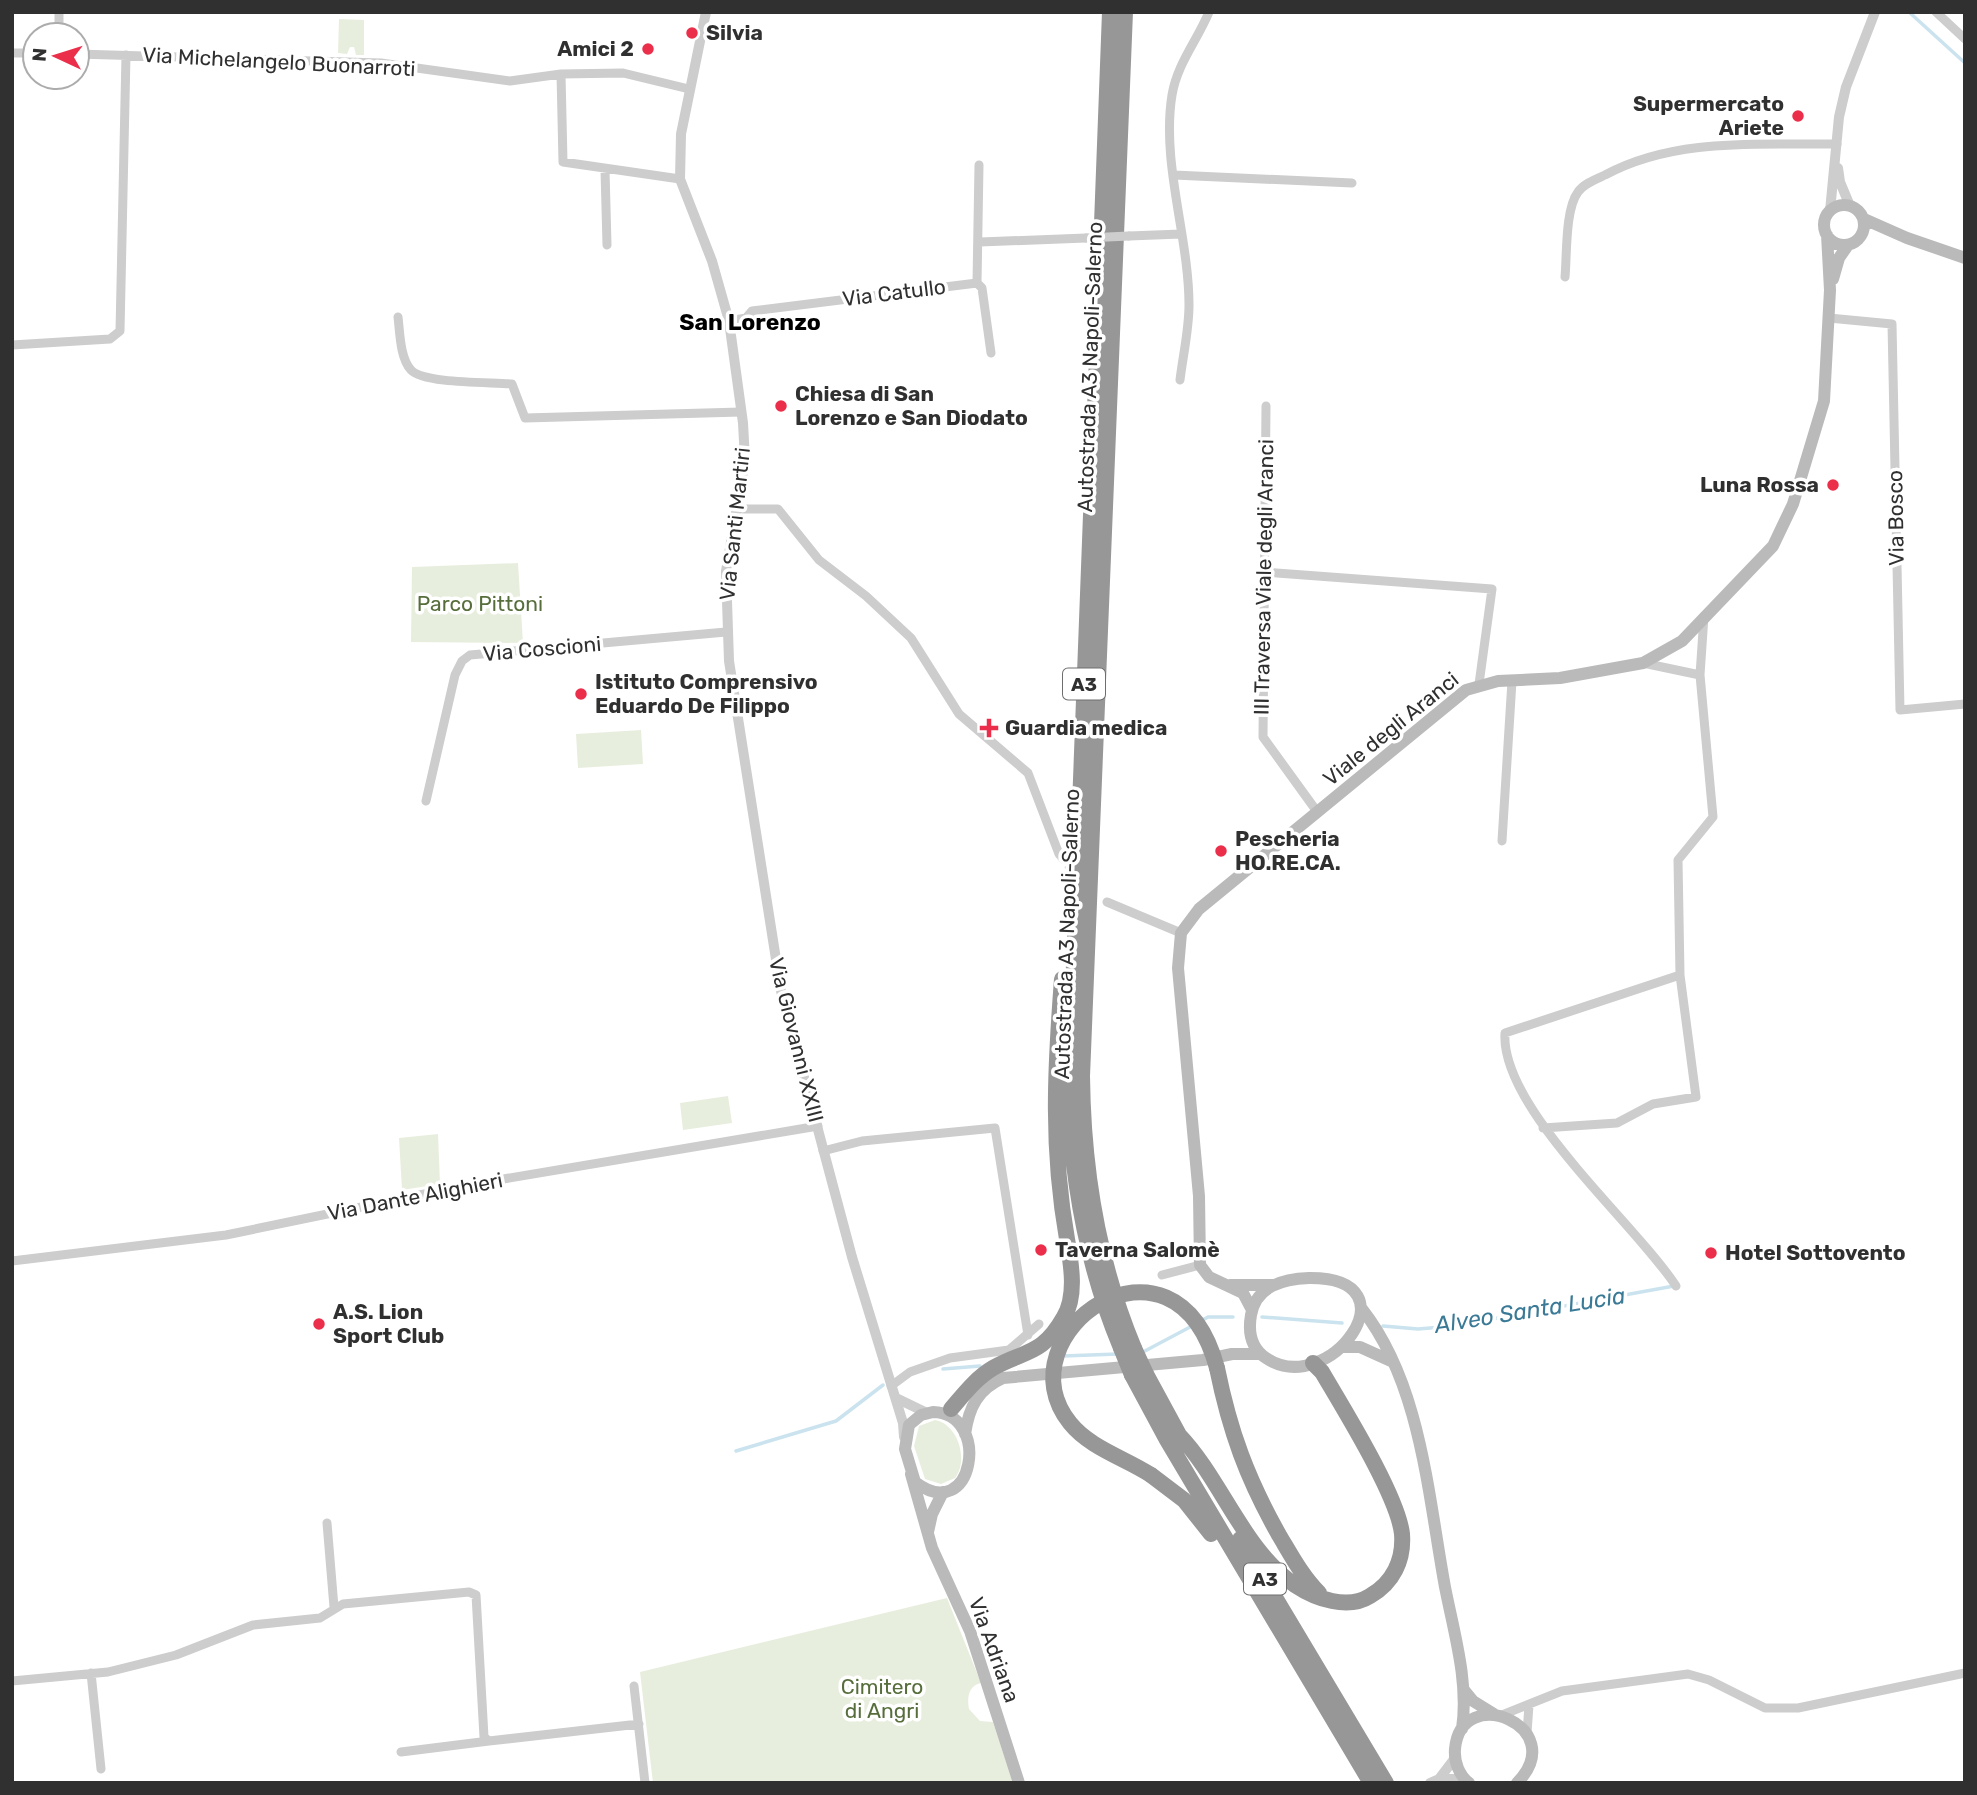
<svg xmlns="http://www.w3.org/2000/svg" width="1977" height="1795" font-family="Rubik,sans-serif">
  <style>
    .green { fill: #e8eede }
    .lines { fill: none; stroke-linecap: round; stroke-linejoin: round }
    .stream { stroke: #cae3ee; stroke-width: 3.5 }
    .minor-tunnel { stroke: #d6d6d6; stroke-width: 9; stroke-dasharray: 9 4.5; stroke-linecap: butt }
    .minor { stroke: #cdcdcd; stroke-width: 9 }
    .tertiary { stroke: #cdcdcd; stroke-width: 10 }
    .secondary { stroke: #bababa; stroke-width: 12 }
    .motorway { stroke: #979797; stroke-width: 16 }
    .minor-bridge { stroke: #cdcdcd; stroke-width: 9 }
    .motorway-bridge { stroke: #979797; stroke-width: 16 }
    .poi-dot { fill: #eb2f4b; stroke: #fff; stroke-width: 2.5 }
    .labels { text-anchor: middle; stroke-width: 7; stroke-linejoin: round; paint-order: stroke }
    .shield { fill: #fff; stroke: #6e6e6e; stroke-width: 2 }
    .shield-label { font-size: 19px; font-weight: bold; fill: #303030 }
    .poi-label { font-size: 21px; font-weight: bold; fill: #303030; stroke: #fff; text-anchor: start }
    .street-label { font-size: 21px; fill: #303030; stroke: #fff }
    .park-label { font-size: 21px; fill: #576e3c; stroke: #fff }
    .neighbourhood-label { font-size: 23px; font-weight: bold; fill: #000; stroke: #fff }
    .water-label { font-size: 23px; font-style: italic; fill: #3b7a96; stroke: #fff }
  </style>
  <rect width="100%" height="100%" fill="#fff"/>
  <path class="green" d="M 339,19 L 364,20 L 364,55 L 356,55 L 354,47 L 350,47 L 347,54 L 338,53 Z
    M 518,563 L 523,643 L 411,642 L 412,567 Z
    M 641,730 L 643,764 L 578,768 L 576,734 Z
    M 728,1096 L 732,1123 L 683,1130 L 680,1103 Z
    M 438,1134 L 440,1184 L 402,1190 L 399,1138 Z
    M 935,1420 C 958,1424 969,1460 955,1478 L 941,1484 L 925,1479 L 914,1446 L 919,1426 Z
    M 947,1598 L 981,1683 C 968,1686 967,1698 969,1709 L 980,1721 L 993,1722 L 1013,1783 L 653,1783 L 640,1672 Z"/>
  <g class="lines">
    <path class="stream" d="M 1909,12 L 1965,63
      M 1262,1317 L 1342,1323
      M 1201,1321 L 1208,1317 L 1233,1317
      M 1383,1326 L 1418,1329 L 1454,1326 L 1674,1286
      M 1143,1352 L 1192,1326
      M 1063,1356 L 1118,1354
      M 943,1369 L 980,1366
      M 736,1451 L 836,1421 L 883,1385"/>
    <path class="minor-tunnel" d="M 1059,854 L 1077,875"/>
    <path class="minor" d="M 1936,12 L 1965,39
      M 59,35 L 59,12
      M 12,53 L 35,53
      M 77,54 L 381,63 L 510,81 L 561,74 L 623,73 L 689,89
      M 561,74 L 563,162 L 680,179
      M 605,170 L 607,245
      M 1174,175 L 1352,183
      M 1129,236 L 1181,234
      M 980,242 L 1086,238
      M 1565,277 C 1567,256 1565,209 1578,192 C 1583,184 1596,179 1605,175 C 1675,137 1759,145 1837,144
      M 977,283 L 982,288 L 991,353
      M 398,317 C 400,333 400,358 411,370 C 424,384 491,382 512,384 L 525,418 L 741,412
      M 1829,318 L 1892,324 L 1900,710 L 1965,704
      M 729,321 L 746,318 L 752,311 L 977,283 L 979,165
      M 12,345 L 110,339 L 120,331 L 126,55
      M 1180,380 C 1183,355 1189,330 1189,305 C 1189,237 1161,163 1172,95 C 1177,64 1197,41 1209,12
      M 1266,406 L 1263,737 L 1318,813
      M 737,509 L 778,509 L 819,560 L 866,596 L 911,638 L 959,714 L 1028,773 L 1059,854
      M 1264,572 L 1492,589 L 1479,684
      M 1643,663 L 1700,675 L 1704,616
      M 426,801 L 455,675 L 462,661 L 470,655 L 726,632
      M 1502,841 L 1512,681
      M 1107,902 L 1181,933
      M 1543,1128 L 1617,1123 L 1653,1104 L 1696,1097 L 1680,975
      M 823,1151 L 862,1141 L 995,1128 L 1028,1335
      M 12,1261 L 226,1235 L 468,1185 L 818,1126
      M 1162,1275 L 1200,1265
      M 1676,1286 C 1635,1223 1500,1108 1505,1033 L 1680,975 L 1678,860 L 1713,817 L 1700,675
      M 891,1386 L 910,1372 L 950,1358 L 1009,1350 L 1039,1324
      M 327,1523 L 334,1607
      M 91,1673 L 101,1769
      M 12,1681 L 108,1672 L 176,1655 L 253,1625 L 320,1618 L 343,1604 L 469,1592 L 476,1595 L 484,1737 L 489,1741 L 639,1724
      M 634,1686 L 645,1783
      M 1502,1715 L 1562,1691 L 1688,1674 L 1709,1680 L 1765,1708 L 1798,1708 L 1965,1673
      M 1527,1733 L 1529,1705
      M 401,1752 L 489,1741"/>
    <path class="tertiary" d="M 706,12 L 681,134 L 680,179 L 712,261 L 729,321 L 743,423 L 745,460 L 726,571 L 729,661 L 781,991 L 852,1257 L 903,1423 L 904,1437
      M 1838,168 L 1840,182 L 1850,206
      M 1830,211 L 1839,117 L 1846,87 L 1875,12
      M 896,1398 L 927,1413
      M 1439,1779 L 1455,1758
      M 1430,1783 L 1439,1779 L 1465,1779"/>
    <path class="secondary" d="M1824 225a20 20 0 1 1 40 0a20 20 0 1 1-40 0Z
      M 1864,219 L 1907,238 L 1965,258
      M 1833,279 L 1839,258 L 1848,245
      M 1309,1278 C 1419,1277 1329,1400 1266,1358 C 1251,1348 1248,1332 1251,1315 C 1256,1286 1283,1279 1309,1278 Z
      M 1230,1285 L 1273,1285
      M 1362,1309 C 1421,1384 1428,1495 1445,1587 C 1454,1633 1469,1682 1462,1729
      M 1252,1310 L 1243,1293 L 1209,1277 L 1200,1265 L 1199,1196 L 1178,968 L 1181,933 L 1199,909 L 1466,690 L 1498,681 L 1560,678 L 1643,663 L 1682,641 L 1773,546 L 1793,504 L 1824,401 L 1830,290 L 1827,235
      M 1341,1347 L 1360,1347 L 1391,1361
      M 933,1412 C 992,1413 974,1527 915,1482 L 905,1449 L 909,1425 L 921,1415 Z
      M 965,1434 C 969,1407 978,1389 1003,1378 L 1203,1360 L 1232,1354 L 1261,1354
      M 911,1474 L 932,1548 L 970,1631 L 1019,1783
      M 928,1532 L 932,1514 L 943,1492
      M 1464,1690 L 1473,1701 L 1494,1714
      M 1469,1783 C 1459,1775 1454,1762 1455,1749 C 1461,1681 1572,1727 1517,1783"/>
    <path class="motorway" d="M 1110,12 L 1069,1097 C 1072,1183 1088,1269 1121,1348
      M 1125,12 L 1082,1076 C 1083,1169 1098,1262 1134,1348
      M 1217,1368 C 1230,1432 1247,1478 1279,1535 C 1291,1555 1302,1576 1319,1593
      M 1146,1374 L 1184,1444
      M 1132,1375 L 1167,1440 L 1371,1783
      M 951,1409 C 964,1394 976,1378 993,1368 C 1025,1350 1042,1356 1064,1317 C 1077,1295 1071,1263 1067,1239 C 1051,1148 1055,1070 1062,979
      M 1179,1435 C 1222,1480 1243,1550 1295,1585 C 1316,1599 1348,1610 1370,1596 C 1393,1583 1404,1560 1402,1534 C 1398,1496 1343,1408 1322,1372 L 1313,1363
      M 1151,1475 L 1184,1500 L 1211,1534
      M 1240,1539 L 1386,1783"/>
    <path class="minor-bridge" d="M 1086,238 L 1129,236"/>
    <path class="motorway-bridge" d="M 1121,1348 L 1132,1375
      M 1134,1348 L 1146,1374
      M 1151,1475 C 1125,1458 1090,1448 1070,1423 C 999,1334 1174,1210 1217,1368"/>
  </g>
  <g class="poi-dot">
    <circle cx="692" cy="33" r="7"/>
    <circle cx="648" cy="49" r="7"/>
    <circle cx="1798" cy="116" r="7"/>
    <circle cx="781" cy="406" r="7"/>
    <circle cx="1833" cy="485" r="7"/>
    <circle cx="581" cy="694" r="7"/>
    <path d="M985.5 717.5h7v7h7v7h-7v7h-7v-7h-7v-7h7z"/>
    <circle cx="1221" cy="851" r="7"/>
    <circle cx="1041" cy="1250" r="7"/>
    <circle cx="1711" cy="1253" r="7"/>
    <circle cx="319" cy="1324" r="7"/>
  </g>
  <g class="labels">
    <g class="shield">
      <rect x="1063" y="668.5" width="42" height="31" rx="5"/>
      <rect x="1244" y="1563.5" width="42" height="31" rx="5"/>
    </g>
    <g class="shield-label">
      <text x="1084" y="691">A3</text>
      <text x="1265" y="1586">A3</text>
    </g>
    <g class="poi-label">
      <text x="706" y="40">Silvia</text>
      <text x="634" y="56" text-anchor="end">Amici 2</text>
      <text x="1784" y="111" text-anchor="end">Supermercato<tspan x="1784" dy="24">Ariete</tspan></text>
      <text x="795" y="401">Chiesa di San<tspan x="795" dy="24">Lorenzo e San Diodato</tspan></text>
      <text x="1819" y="492" text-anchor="end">Luna Rossa</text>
      <text x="595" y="689">Istituto Comprensivo<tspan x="595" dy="24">Eduardo De Filippo</tspan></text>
      <text x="1005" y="735">Guardia medica</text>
      <text x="1235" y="846">Pescheria<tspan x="1235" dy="24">HO.RE.CA.</tspan></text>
      <text x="1055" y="1257">Taverna Salomè</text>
      <text x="1725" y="1260">Hotel Sottovento</text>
      <text x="333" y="1319">A.S. Lion<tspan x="333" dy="24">Sport Club</tspan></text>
    </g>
    <g class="street-label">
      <text transform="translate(279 62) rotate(3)" y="7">Via Michelangelo Buonarroti</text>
      <text transform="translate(894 293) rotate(-7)" y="7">Via Catullo</text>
      <text transform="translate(1090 367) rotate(-88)" y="7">Autostrada A3 Napoli-Salerno</text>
      <text transform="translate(1896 518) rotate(-91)" y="7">Via Bosco</text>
      <text transform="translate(735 524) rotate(-84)" y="7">Via Santi Martiri</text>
      <text transform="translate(1264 577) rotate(-89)" y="7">III Traversa Viale degli Aranci</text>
      <text transform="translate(542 649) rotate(-5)" y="7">Via Coscioni</text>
      <text transform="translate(1391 729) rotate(-39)" y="7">Viale degli Aranci</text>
      <text transform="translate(1067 934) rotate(-88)" y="7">Autostrada A3 Napoli-Salerno</text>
      <text transform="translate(796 1040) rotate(76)" y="7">Via Giovanni XXIII</text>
      <text transform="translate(415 1197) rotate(-11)" y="7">Via Dante Alighieri</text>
      <text transform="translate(994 1650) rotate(70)" y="7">Via Adriana</text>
    </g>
    <g class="park-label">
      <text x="480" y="611">Parco Pittoni</text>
      <text x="882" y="1694">Cimitero<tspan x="882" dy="24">di Angri</tspan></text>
    </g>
    <g class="neighbourhood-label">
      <text x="750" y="330">San Lorenzo</text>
    </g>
    <g class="water-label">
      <text transform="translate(1530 1310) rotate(-9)" y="8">Alveo Santa Lucia</text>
    </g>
  </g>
  <rect width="1977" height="1795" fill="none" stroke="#303030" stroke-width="28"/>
  <g transform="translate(56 56) rotate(274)"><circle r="33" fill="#ffffff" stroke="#acacac" stroke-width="2"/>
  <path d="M0-5L12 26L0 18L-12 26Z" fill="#eb2f4b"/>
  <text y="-10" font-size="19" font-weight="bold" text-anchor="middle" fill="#303030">N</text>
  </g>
</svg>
